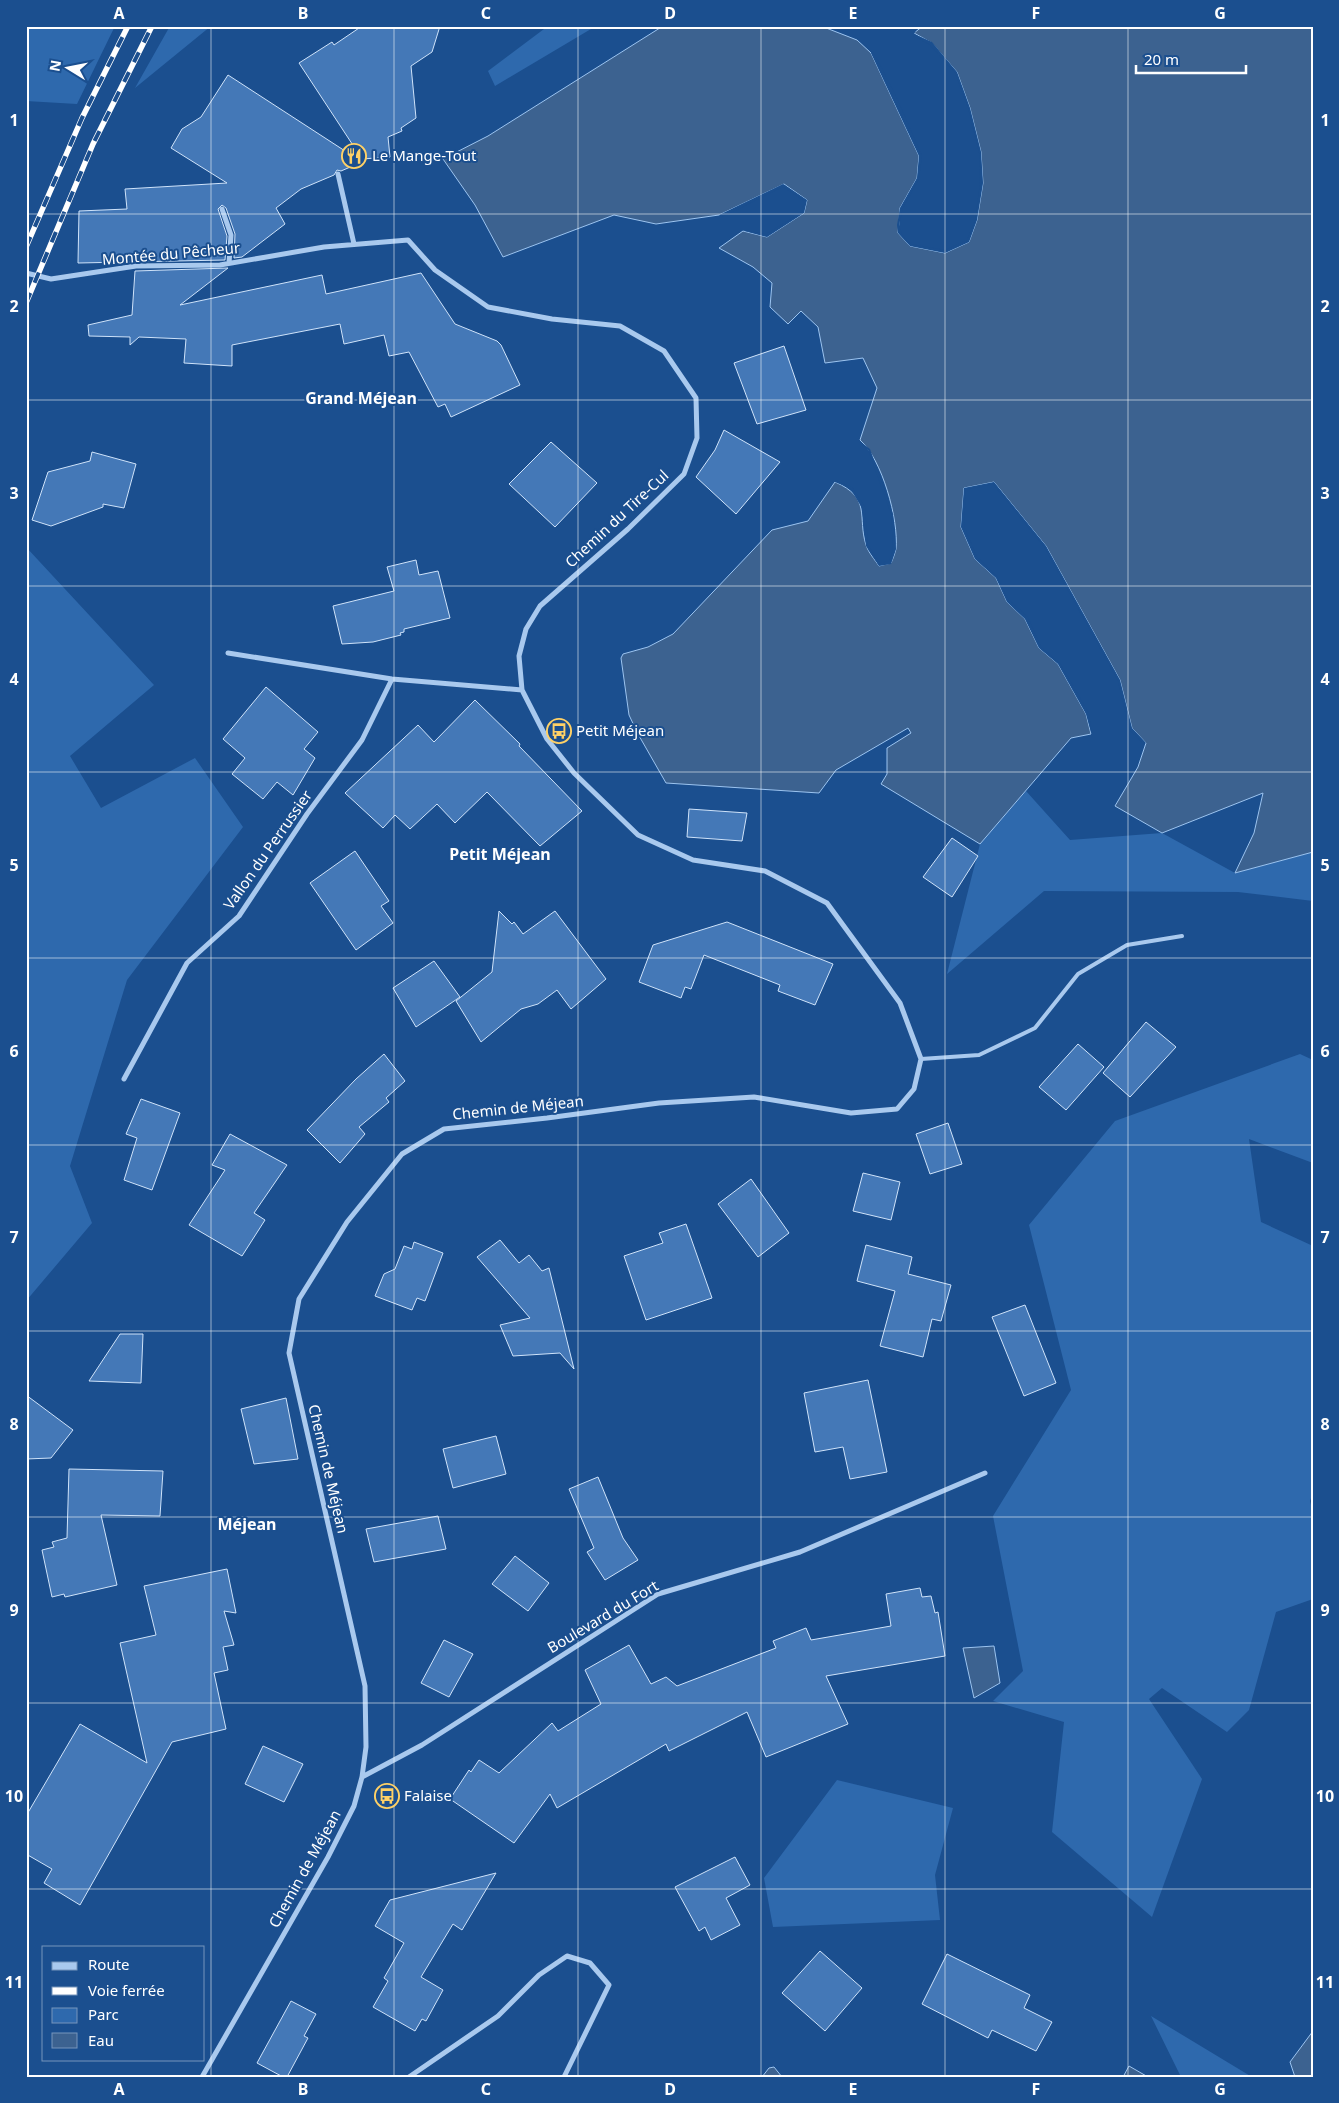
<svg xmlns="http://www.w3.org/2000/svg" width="1339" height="2103" font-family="'Noto Sans',sans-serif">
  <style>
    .green { fill: #2e69ad }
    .water { fill: #3c6290; stroke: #9cc4f0 }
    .pier { fill: #1b4f8f }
    .building { fill: #4478b7; stroke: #cfe3fa }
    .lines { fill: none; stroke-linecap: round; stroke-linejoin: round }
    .lane { stroke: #a9c9ee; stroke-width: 4 }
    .street { stroke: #a9c9ee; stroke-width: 5 }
    .rail-casing { stroke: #fff; stroke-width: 5.5 }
    .rail { stroke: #1b4f8f; stroke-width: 4; stroke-dasharray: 11; stroke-linecap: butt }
    .grid { fill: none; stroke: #fff; stroke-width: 1; stroke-opacity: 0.55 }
    .labels { text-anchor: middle; stroke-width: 4; stroke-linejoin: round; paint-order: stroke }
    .poi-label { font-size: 15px; fill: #fff; stroke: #1b4f8f; text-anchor: start }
    .street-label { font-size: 15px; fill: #fff; stroke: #1b4f8f }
    .neighbourhood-label { font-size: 16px; font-weight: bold; fill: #fff; stroke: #1b4f8f }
    .neatline { fill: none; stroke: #fff; stroke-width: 2 }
    .grid-label { font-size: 16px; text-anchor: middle; font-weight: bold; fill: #fff }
  </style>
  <rect width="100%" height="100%" fill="#1b4f8f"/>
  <path class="green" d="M 26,26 L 115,26 L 77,104 L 26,101 Z
    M 170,26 L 211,26 L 135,88 Z
    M 548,26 L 596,26 L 495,86 L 488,71 Z
    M 26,547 L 154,685 L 70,756 L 101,808 L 195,758 L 243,827 L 127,980 L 70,1166 L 92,1223 L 26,1301 Z
    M 1026,791 L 1070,840 L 1162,833 L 1235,873 L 1313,852 L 1313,901 L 1238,892 L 1044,891 L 947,974 L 980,844 Z
    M 1300,1054 L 1313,1060 L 1313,1163 L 1249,1139 L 1261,1222 L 1313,1246 L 1313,1493 L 1310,1501 L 1313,1513 L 1313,1599 L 1276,1612 L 1249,1710 L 1227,1732 L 1162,1688 L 1149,1699 L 1202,1779 L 1152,1917 L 1052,1832 L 1064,1722 L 993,1701 L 1023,1671 L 993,1516 L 1071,1390 L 1029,1225 L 1115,1121 Z
    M 837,1780 L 953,1808 L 935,1875 L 940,1920 L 773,1927 L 764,1878 Z
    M 1151,2016 L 1252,2077 L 1181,2077 Z"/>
  <path class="water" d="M 663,26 L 821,26 L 857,40 L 871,53 L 919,156 L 917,178 L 900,208 L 898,233 L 910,246 L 945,253 L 969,242 L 977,220 L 983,183 L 981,152 L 970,108 L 957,72 L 932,43 L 914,33 L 923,26 L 1313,26 L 1313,852 L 1235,873 L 1254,833 L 1263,793 L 1162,833 L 1115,806 L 1138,767 L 1146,743 L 1132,728 L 1120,680 L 1046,546 L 994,482 L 964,488 L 961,527 L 975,559 L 996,578 L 1007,602 L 1025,619 L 1039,648 L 1058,664 L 1086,714 L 1091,734 L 1071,738 L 980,844 L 881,784 L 887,774 L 887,748 L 911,733 L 908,728 L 836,770 L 819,793 L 666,783 L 638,734 L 629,715 L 621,658 L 623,654 L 648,647 L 673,634 L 772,530 L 808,521 L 835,482 C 872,498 857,517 866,545 C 868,552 875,560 879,566 L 891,563 C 893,559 895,553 896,549 C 899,520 882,459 860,440 L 877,388 L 863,358 L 825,363 L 818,327 L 801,311 L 788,324 L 770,307 L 772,283 L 753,267 L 719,248 L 743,231 L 767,237 L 804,213 L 807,200 L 784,184 L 719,215 L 656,224 L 614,215 L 503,257 L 475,205 L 443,159 L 488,136 Z
    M 994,1646 L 1000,1683 L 974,1698 L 963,1648 Z
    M 1313,2031 L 1313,2077 L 1295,2077 L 1290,2062 Z
    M 1129,2066 L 1148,2077 L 1123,2077 Z
    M 774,2067 L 782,2077 L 762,2077 L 769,2068 Z"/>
  <path class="pier" d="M 914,29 L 917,29 L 914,34 L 932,42 L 957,72 L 970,108 L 981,152 L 983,183 L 977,220 L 969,242 L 945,253 L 910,246 L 898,233 L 897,225 L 900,208 L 917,178 L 919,156 L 871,53 L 873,51 L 896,96 L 922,156 L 919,179 L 903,208 L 899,225 L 903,237 L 911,244 L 945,250 L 967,240 L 975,220 L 980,183 L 979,153 L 968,108 L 955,73 L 930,45 L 912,35 Z
    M 783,184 L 807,200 L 804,213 L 767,237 L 741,230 L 766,234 L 802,212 L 804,201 L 783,187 L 722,217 L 719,215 Z
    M 858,440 L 870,449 L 893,514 L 896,549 L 891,564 L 879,566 L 866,546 L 862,508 L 850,488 L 835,482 L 835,480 L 852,487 L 865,507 L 868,545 L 880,563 L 889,561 L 893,549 L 891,514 L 868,450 Z
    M 994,482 L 1046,546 L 1120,680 L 1132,728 L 1146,743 L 1143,744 L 1129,729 L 1118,681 L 1044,547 L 993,484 L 966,490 L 964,526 L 977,557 L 997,576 L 1009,600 L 1028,617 L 1041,647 L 1060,663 L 1089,713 L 1092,736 L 1086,714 L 1058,664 L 1039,648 L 1025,619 L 1007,602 L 996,578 L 975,559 L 961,527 L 964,488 Z"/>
  <path class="building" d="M 362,26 L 440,26 L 432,52 L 411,66 L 416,118 L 401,128 L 402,131 L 388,137 L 390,157 L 362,159 L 299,63 L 332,42 L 334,45 Z
    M 228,75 L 362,162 L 341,171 L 337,170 L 334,175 L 301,189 L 276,208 L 285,224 L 242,257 L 234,258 L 235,234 L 226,208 L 222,205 L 218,209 L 227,236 L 225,260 L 78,263 L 79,211 L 127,209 L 125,189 L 227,183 L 171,148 L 182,129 L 201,117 Z
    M 228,268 L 180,305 L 322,275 L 326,294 L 421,273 L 455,324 L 497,341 L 501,345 L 520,385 L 451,417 L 445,404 L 438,407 L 409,352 L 389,356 L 384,335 L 344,344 L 340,324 L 232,345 L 232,366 L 184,363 L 186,339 L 139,337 L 130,345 L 130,337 L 89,336 L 88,325 L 132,315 L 135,271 Z
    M 784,346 L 806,410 L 757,424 L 734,363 Z
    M 724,430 L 780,462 L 736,514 L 696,477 L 715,450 Z
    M 551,442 L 597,483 L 555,527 L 509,484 Z
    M 92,452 L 136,464 L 124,508 L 103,504 L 103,507 L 51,526 L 32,520 L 48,472 L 90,461 Z
    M 416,560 L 419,575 L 438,571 L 450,618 L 404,629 L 404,632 L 400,633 L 401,635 L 373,642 L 342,644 L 333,606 L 394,591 L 387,567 Z
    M 266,687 L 318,732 L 304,749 L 315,758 L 293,795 L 277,782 L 263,799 L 232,774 L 245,758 L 223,739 Z
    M 475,700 L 520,744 L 519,746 L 582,811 L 540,846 L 487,792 L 455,823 L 437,804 L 410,829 L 395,815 L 383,828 L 345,793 L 418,725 L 434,742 Z
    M 689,809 L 747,813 L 742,841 L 687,837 Z
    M 952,838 L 978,856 L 952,897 L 923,877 Z
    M 355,851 L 389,901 L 381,906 L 393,923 L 356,950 L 310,883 Z
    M 499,911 L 512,924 L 514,922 L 523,934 L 555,911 L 606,979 L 571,1009 L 557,990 L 538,1004 L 521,1009 L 481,1042 L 456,1001 L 492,972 Z
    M 727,922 L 833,964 L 815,1005 L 778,991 L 780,985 L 704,955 L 691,989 L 685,987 L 681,998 L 639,982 L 653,945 Z
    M 434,961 L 460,997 L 416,1027 L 393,988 Z
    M 1146,1022 L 1176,1047 L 1130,1097 L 1103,1073 Z
    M 1078,1044 L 1104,1067 L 1066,1110 L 1039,1087 Z
    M 384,1054 L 405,1081 L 386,1098 L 389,1102 L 359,1127 L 365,1134 L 340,1163 L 307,1130 L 356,1079 Z
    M 141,1099 L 180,1113 L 152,1190 L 124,1180 L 137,1138 L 126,1134 Z
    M 948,1123 L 962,1164 L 930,1174 L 916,1134 Z
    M 230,1134 L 287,1165 L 254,1213 L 265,1220 L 242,1256 L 189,1225 L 225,1170 L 212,1165 Z
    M 863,1173 L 900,1182 L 891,1220 L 853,1211 Z
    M 751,1179 L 789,1233 L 758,1257 L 718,1204 Z
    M 686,1224 L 712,1298 L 646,1320 L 624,1256 L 663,1243 L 659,1233 Z
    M 500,1240 L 519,1263 L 529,1255 L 542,1271 L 549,1268 L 574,1369 L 560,1353 L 513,1356 L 500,1325 L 530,1318 L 477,1257 Z
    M 414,1242 L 443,1253 L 425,1301 L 417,1298 L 412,1310 L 375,1296 L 384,1274 L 395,1269 L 404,1246 L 412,1249 Z
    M 866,1245 L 912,1257 L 908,1274 L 951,1285 L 941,1321 L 932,1319 L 923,1357 L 880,1346 L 895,1291 L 857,1281 Z
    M 1025,1305 L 1056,1383 L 1024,1396 L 992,1317 Z
    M 120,1334 L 143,1334 L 141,1383 L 89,1381 Z
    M 868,1380 L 887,1472 L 850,1479 L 843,1447 L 815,1452 L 804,1393 Z
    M 26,1395 L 73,1430 L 51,1458 L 26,1459 Z
    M 286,1398 L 298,1459 L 254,1464 L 241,1409 Z
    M 496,1436 L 506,1474 L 453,1488 L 443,1449 Z
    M 69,1469 L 163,1471 L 160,1516 L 101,1515 L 117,1585 L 65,1597 L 64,1594 L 52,1597 L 42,1550 L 54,1547 L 52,1542 L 67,1538 Z
    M 598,1477 L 623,1538 L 638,1560 L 605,1580 L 587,1552 L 594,1548 L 569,1489 Z
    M 438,1516 L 446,1549 L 374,1562 L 366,1529 Z
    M 515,1556 L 549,1583 L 528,1611 L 492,1584 Z
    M 227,1569 L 236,1613 L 224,1611 L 234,1645 L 223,1647 L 228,1670 L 214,1673 L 226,1729 L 172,1742 L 80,1905 L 44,1883 L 52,1869 L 26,1854 L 26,1816 L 80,1724 L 147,1763 L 120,1643 L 156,1635 L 144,1586 Z
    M 920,1588 L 922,1597 L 931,1596 L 935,1613 L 938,1612 L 945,1656 L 826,1676 L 848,1724 L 766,1757 L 747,1712 L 669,1751 L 666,1744 L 557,1808 L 550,1794 L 514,1843 L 450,1799 L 469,1770 L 471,1772 L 479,1760 L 499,1773 L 552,1723 L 558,1731 L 601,1704 L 585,1670 L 629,1645 L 651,1684 L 666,1677 L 677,1686 L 776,1648 L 773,1641 L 806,1628 L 811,1640 L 891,1626 L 886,1594 Z
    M 444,1640 L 473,1654 L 449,1697 L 421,1683 Z
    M 263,1746 L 303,1764 L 284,1802 L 245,1784 Z
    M 735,1857 L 750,1885 L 726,1898 L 740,1925 L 711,1940 L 705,1927 L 699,1931 L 675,1887 Z
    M 496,1873 L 462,1930 L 453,1924 L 421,1977 L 443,1990 L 426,2021 L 422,2019 L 415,2031 L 373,2007 L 388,1981 L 384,1978 L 404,1943 L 375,1926 L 390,1900 Z
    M 820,1951 L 862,1988 L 825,2031 L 782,1993 Z
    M 947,1954 L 1030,1995 L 1024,2008 L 1052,2022 L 1036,2051 L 992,2030 L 988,2038 L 922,2004 Z
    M 291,2001 L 316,2014 L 304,2036 L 308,2038 L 287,2077 L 283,2077 L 257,2063 Z"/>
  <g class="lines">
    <path class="lane" d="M 921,1059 L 979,1055 L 1035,1028 L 1078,974 L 1127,945 L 1182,936"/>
    <path class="street" d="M 338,174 L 354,244
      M 222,209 L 231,235 L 229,263
      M 26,273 L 51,279 L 136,266 L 220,265 L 324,247 L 408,240 L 435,270 L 488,307 L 552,319 L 620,326 L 664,351 L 696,398 L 697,438 L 684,474 L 628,529 L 540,606 L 526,629 L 519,656 L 522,690 L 547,739 L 574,773 L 638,835 L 693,860 L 765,871 L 827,903 L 900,1003 L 921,1059 L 914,1089 L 897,1109 L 851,1113 L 754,1097 L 659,1103 L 547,1118 L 444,1129 L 402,1154 L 347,1222 L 299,1299 L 289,1353 L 365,1686 L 366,1747 L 362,1777 L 354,1806 L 328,1857 L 202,2077
      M 228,653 L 392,679 L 522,690
      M 124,1079 L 187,963 L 239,916 L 307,814 L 362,740 L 392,679
      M 362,1777 L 422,1745 L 658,1594 L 800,1552 L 985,1473
      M 409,2077 L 498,2016 L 539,1975 L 567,1956 L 590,1963 L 609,1985 L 564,2077"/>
    <defs>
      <path id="rail" d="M 26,247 L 82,118 L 128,26
        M 26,303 L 93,144 L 152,26"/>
    </defs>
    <use href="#rail" class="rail-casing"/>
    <use href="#rail" class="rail"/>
  </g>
  <path class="grid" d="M 211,26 L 211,2077M 394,26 L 394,2077M 578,26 L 578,2077M 761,26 L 761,2077M 945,26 L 945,2077M 1128,26 L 1128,2077M 26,214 L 1313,214M 26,400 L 1313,400M 26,586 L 1313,586M 26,772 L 1313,772M 26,958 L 1313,958M 26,1145 L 1313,1145M 26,1331 L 1313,1331M 26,1517 L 1313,1517M 26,1703 L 1313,1703M 26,1889 L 1313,1889"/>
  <defs>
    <symbol id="restaurant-ring" viewBox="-11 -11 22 22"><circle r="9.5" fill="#1b4f8f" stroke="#ffd166" stroke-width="1.5"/><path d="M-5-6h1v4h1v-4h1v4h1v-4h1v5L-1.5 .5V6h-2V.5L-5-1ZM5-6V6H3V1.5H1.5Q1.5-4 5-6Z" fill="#ffd166"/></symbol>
    <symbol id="bus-ring" viewBox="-11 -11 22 22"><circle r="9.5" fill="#1b4f8f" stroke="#ffd166" stroke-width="1.5"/><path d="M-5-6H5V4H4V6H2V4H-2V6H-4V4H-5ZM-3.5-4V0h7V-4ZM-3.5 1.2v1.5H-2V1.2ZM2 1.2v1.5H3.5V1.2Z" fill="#ffd166"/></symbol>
  </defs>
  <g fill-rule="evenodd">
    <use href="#restaurant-ring" x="340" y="142" width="28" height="28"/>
    <use href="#bus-ring" x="545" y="717" width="28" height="28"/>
    <use href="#bus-ring" x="373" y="1782" width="28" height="28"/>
  </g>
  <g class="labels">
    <g class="poi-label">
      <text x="372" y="161">Le Mange-Tout</text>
      <text x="576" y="736">Petit Méjean</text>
      <text x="404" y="1801">Falaise</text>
    </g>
    <g class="street-label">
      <text transform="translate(171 254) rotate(-5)" y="5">Montée du Pêcheur</text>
      <text transform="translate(617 519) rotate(-43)" y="5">Chemin du Tire-Cul</text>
      <text transform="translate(268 850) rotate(-55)" y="5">Vallon du Perrussier</text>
      <text transform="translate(518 1108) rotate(-6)" y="5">Chemin de Méjean</text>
      <text transform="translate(328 1469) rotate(77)" y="5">Chemin de Méjean</text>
      <text transform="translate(603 1617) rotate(-31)" y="5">Boulevard du Fort</text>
      <text transform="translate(305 1869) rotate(-61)" y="5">Chemin de Méjean</text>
    </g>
    <g class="neighbourhood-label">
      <text x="361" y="404">Grand Méjean</text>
      <text x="500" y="860">Petit Méjean</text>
      <text x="247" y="1530">Méjean</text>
    </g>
  </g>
  <rect width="1339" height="2103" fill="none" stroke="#1b4f8f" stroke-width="55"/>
  <rect x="42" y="1946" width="162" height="115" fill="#1b4f8f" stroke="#7695bc"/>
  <rect x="52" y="1962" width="25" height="8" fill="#a9c9ee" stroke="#7695bc"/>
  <text x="88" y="1970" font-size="15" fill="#ffffff">Route</text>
  <rect x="52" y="1987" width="25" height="8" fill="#ffffff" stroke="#7695bc"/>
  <text x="88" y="1996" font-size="15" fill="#ffffff">Voie ferrée</text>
  <rect x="52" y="2008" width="25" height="15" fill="#2e69ad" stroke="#7695bc"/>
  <text x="88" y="2020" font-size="15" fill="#ffffff">Parc</text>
  <rect x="52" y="2033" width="25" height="15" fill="#3c6290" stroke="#7695bc"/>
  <text x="88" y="2046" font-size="15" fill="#ffffff">Eau</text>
  <g transform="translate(68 68) rotate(280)" stroke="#1b4f8f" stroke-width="4" paint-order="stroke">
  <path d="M0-4L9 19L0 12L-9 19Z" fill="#ffffff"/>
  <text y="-8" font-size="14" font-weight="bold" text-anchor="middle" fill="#ffffff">N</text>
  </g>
  <path d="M1136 65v8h110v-8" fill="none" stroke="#ffffff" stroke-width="2.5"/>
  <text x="1144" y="65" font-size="15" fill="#ffffff" stroke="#1b4f8f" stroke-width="4" paint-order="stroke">20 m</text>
  <rect x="28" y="28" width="1284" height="2048" class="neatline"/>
  <g class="grid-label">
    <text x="119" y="19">A</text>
    <text x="303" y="19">B</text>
    <text x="486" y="19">C</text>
    <text x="670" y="19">D</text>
    <text x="853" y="19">E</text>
    <text x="1036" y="19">F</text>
    <text x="1220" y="19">G</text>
    <text x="14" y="126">1</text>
    <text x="1325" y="126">1</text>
    <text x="14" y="312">2</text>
    <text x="1325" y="312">2</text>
    <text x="14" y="499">3</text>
    <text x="1325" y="499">3</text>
    <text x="14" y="685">4</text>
    <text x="1325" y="685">4</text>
    <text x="14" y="871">5</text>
    <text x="1325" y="871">5</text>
    <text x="14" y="1057">6</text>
    <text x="1325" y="1057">6</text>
    <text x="14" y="1243">7</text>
    <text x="1325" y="1243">7</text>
    <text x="14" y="1430">8</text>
    <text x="1325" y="1430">8</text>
    <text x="14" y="1616">9</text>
    <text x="1325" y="1616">9</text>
    <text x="14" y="1802">10</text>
    <text x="1325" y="1802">10</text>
    <text x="14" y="1988">11</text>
    <text x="1325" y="1988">11</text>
    <text x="119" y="2095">A</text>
    <text x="303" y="2095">B</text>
    <text x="486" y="2095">C</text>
    <text x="670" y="2095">D</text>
    <text x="853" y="2095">E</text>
    <text x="1036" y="2095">F</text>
    <text x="1220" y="2095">G</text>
  </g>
</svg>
